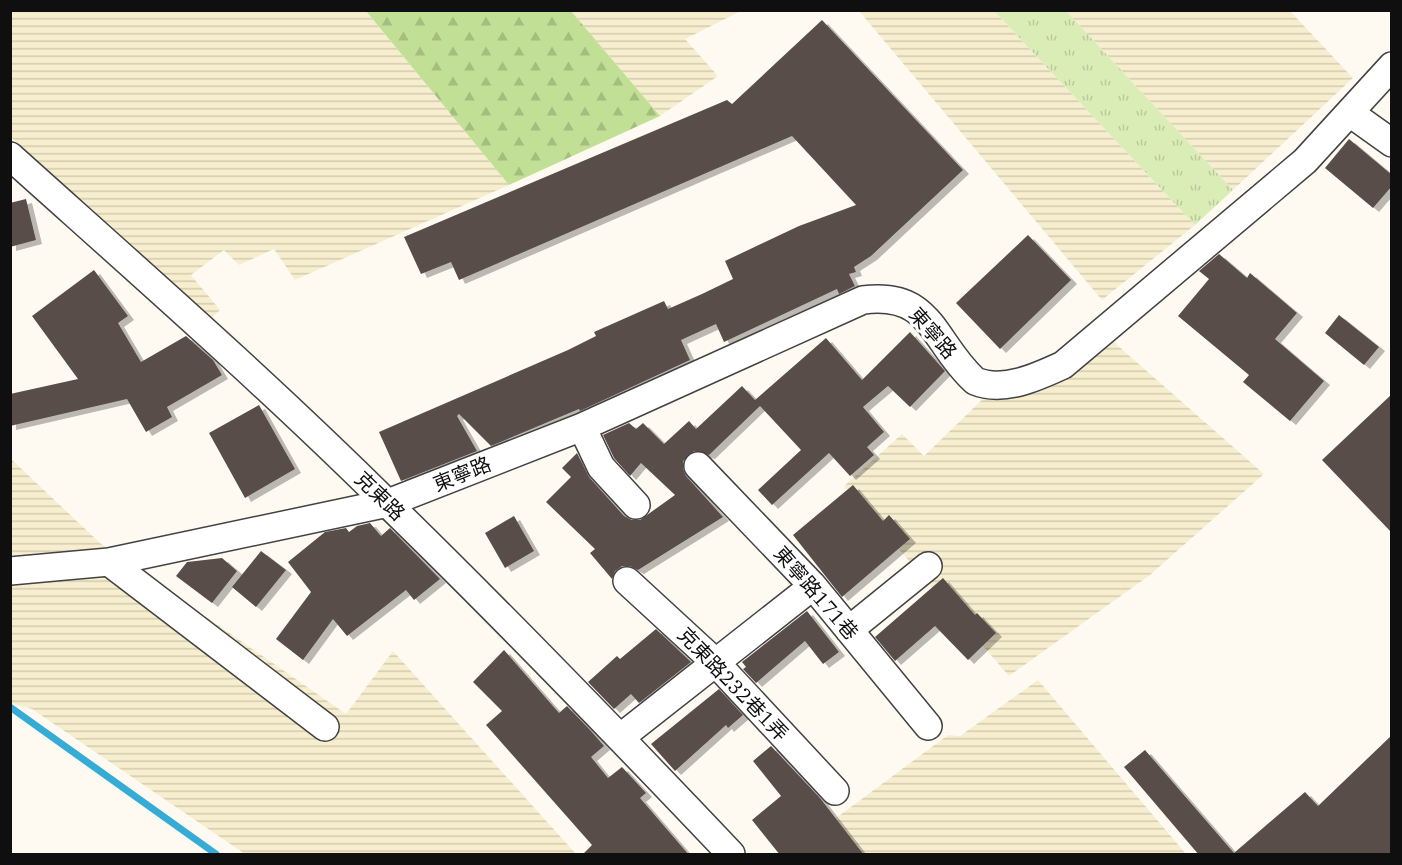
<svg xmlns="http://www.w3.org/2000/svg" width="1402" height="865" font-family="'IBM Plex Serif','Noto Sans TC',serif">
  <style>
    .farmland { fill: url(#farmland-rules) }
    .grass { fill: url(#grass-tufts) }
    .forest { fill: url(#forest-firs) }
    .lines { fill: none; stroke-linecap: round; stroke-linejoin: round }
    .stream { stroke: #34acd6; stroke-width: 7 }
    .building { fill: #594e4a; filter: url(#shadow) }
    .minor-casing { stroke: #424242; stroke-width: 30 }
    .minor { stroke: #fff; stroke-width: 27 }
    .labels { text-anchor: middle; stroke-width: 6; stroke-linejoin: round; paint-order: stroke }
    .street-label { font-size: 20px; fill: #0f0f0f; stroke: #fff }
  </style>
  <defs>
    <pattern id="farmland-rules" width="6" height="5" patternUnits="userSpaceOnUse" patternTransform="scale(1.5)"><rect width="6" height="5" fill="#f7eecf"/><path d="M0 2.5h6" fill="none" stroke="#d3cbb1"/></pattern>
    <pattern id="grass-tufts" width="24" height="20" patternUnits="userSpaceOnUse" patternTransform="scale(1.5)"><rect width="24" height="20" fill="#daedb7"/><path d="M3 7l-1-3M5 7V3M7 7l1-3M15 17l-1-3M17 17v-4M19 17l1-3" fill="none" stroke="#baca9c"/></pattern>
    <pattern id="forest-firs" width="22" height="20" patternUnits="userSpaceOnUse" patternTransform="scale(1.5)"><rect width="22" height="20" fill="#c1df95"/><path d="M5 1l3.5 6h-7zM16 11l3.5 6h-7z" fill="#a5be7f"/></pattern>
    <filter id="shadow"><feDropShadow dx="6" dy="4" stdDeviation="0" flood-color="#0004"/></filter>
  </defs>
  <rect width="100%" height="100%" fill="#fffaf1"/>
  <path class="farmland" d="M 10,11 L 366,11 L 509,185 L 295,280 L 274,249 L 239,265 L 224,250 L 191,275 L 220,310 L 207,322 L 11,137 Z
    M 571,11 L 741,11 L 685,39 L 718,76 L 660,116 Z
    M 859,11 L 994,11 L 1195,225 L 1102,300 Z
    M 1066,11 L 1290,11 L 1353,78 L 1233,190 Z
    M 1108,337 L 1264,474 L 1150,575 L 1009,676 L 844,486 L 902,434 L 924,456 L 988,394 Z
    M 10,458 L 100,543 L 346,714 L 393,651 L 576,854 L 245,854 L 32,709 L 11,703 Z
    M 1038,680 L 1186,854 L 861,854 L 832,821 L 948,735 L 960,736 Z"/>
  <path class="grass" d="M 994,11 L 1066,11 L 1233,190 L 1195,225 Z"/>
  <path class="forest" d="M 366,11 L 571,11 L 660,116 L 509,185 Z"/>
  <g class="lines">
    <path class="stream" d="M 10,707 L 216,854"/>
  </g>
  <path class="building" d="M 822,20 L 963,170 L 871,256 L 854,267 L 856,272 L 849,274 L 855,286 L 839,294 L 837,289 L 724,342 L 716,324 L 681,340 L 690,360 L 580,411 L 579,409 L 491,446 L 459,414 L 457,416 L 477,451 L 401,481 L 379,432 L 568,350 L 596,336 L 594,332 L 664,301 L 668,309 L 702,294 L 733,279 L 725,261 L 799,226 L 856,205 L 792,136 L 459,280 L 451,262 L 421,274 L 404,237 L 727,100 L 732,104 Z
    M 1349,139 L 1392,175 L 1392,186 L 1373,208 L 1325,168 Z
    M 26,199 L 36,240 L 10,247 L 10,203 Z
    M 1028,235 L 1071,280 L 1000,349 L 956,303 Z
    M 1219,254 L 1247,278 L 1250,273 L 1297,313 L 1275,339 L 1324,381 L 1290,421 L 1243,382 L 1249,375 L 1178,316 L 1209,279 L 1199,271 Z
    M 94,270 L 128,316 L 118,323 L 141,362 L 186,336 L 213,360 L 222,375 L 167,407 L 172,417 L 146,432 L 127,399 L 10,426 L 10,394 L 78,379 L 32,316 Z
    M 1339,315 L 1379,347 L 1364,365 L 1325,333 Z
    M 910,332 L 945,371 L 910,407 L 888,386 L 863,407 L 884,432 L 867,447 L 874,455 L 850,476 L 829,453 L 772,505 L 758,490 L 801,450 L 760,406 L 709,455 L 694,451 L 683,461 L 683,469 L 686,476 L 723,517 L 638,570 L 630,566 L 622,566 L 615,571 L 612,579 L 590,553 L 595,549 L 546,502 L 571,477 L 562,468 L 577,453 L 589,477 L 624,516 L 632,520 L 640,520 L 675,495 L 641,463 L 630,476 L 614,458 L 603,435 L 629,423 L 636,429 L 643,423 L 664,444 L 689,421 L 696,429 L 742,386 L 755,400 L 826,338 L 862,380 Z
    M 1392,394 L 1392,533 L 1322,460 Z
    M 259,405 L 295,469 L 245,498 L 209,433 Z
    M 853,485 L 883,521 L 889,515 L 910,539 L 842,597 L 793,535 Z
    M 514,516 L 534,551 L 505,568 L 485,533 Z
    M 370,523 L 381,536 L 390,528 L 440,579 L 414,600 L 406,590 L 347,636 L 333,619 L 303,660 L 276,639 L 311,592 L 288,562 L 325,532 L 346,528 L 349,532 L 357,526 Z
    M 261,551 L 286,570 L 256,607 L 232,587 Z
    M 222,558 L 237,571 L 212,603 L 176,576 L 187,562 Z
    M 943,578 L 975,615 L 977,613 L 996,633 L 968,660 L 935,626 L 895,661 L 875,637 Z
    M 807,611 L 839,652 L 823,664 L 805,641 L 756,683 L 743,669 L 746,667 L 742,662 Z
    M 656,629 L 691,662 L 639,703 L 631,694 L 614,709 L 588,682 L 617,656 L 620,659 Z
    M 504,650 L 559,713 L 567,706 L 591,731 L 604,746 L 591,757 L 608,778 L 622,767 L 646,793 L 640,798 L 689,855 L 582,855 L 592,845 L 486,725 L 502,711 L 473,682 Z
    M 719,689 L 743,715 L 728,728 L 726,725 L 675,771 L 651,744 Z
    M 1392,735 L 1392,855 L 1199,855 L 1124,767 L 1145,750 L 1234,853 L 1305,792 L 1318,806 Z
    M 771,746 L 820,798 L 864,855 L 780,855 L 752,820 L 781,796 L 753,761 Z"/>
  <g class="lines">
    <defs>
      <path id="minor" d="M 1350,113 L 1392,143
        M 10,156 C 138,271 267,384 389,505 C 506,619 619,736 731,854
        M 582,427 L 601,467 L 636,505
        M 698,466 L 813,586 L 928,726
        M 109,562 L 325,727
        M 10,571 L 109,562 L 388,503 L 582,427 L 863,300 C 933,291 932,342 975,381 C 1003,393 1037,377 1063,365 L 1305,161 L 1392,66
        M 627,581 L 715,662 L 835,791
        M 849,630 L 928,566
        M 621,737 L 813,586"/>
    </defs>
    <use href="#minor" class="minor-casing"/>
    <use href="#minor" class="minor"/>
  </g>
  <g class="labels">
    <g class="street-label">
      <text transform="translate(933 333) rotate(49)" y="7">東寧路</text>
      <text transform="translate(462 474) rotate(-22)" y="7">東寧路</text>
      <text transform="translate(380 496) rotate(44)" y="7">克東路</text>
      <text transform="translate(816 593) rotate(49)" y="7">東寧路171巷</text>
      <text transform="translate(733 684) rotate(46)" y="7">克東路232巷1弄</text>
    </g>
  </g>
  <rect width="1402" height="865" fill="none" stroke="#0f0f0f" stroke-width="24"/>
</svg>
